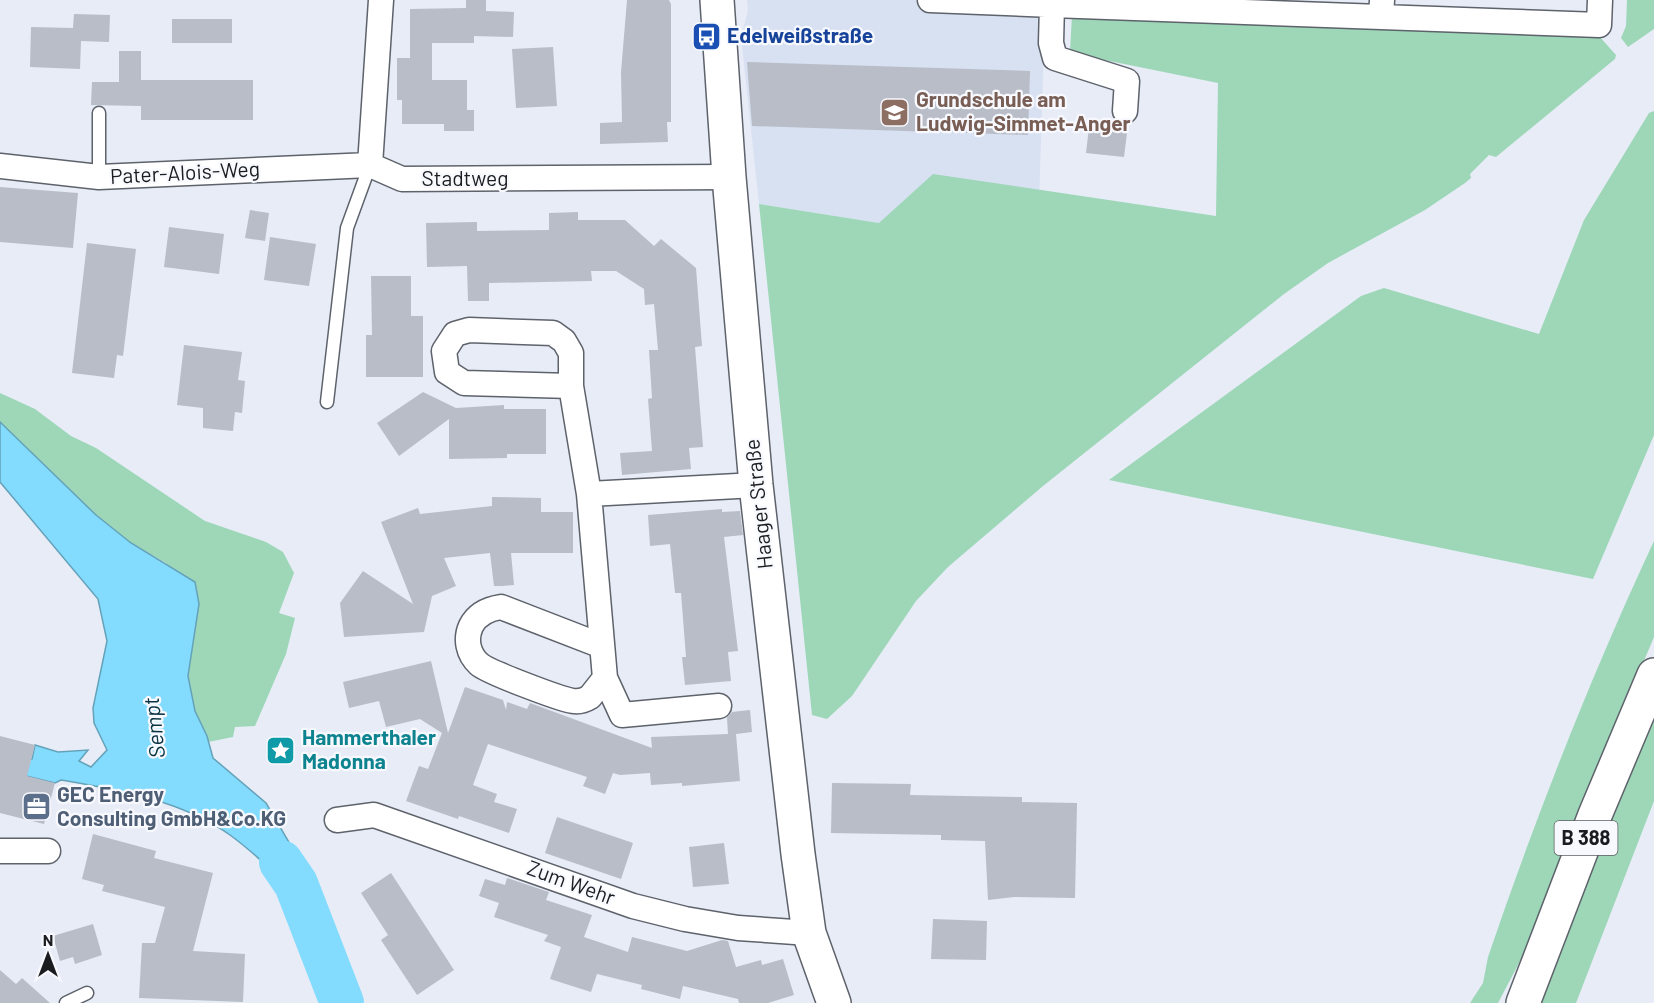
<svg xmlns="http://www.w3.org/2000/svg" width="1654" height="1003" font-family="Barlow,sans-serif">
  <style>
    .built { fill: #d8e1f2 }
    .green { fill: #9dd7b8 }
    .water { fill: #83dbfd; stroke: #64a2ba; stroke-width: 1.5 }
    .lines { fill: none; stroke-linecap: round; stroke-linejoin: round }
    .river { stroke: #83dbfd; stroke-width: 44 }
    .building { fill: #b8bdc7 }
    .lane-casing { stroke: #5d626b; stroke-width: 15 }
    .street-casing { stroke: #5d626b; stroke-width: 27 }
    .secondary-casing { stroke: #5d626b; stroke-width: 36 }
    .primary-casing { stroke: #5d626b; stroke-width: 36 }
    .lane { stroke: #fff; stroke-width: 12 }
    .street { stroke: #fff; stroke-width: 24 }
    .secondary { stroke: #fff; stroke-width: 33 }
    .primary { stroke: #fff; stroke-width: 33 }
    .labels { text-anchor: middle; stroke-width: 4.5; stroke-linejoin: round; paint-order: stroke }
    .shield { fill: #f7f9fe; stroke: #5c5e62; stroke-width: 1.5 }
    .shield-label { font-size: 20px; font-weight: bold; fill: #1a1c1f }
    .transit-label { font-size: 21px; font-weight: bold; fill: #164399; stroke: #f7f9fe; text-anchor: start }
    .education-label { font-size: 21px; font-weight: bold; fill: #785e54; stroke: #f7f9fe; text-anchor: start }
    .street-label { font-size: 21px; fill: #1a1c1f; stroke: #f7f9fe }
    .culture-label { font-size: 21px; font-weight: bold; fill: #0d838f; stroke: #f7f9fe; text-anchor: start }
    .service-label { font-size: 21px; font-weight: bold; fill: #4e5e75; stroke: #f7f9fe; text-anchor: start }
    .water-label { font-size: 22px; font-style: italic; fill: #0a3442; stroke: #f7f9fe }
  </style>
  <rect width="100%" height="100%" fill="#e7ecf7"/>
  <path class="built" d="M 747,0 L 1073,0 L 1045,13 L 1037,266 L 879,223 L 759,204 L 741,36 L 748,11 Z"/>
  <path class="green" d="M 1627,0 L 1654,0 L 1654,29 L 1628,47 L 1621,38 L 1626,26 Z
    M 1072,14 L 1599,36 L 1616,55 L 1615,59 L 1496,157 L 1489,155 L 1470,174 L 1471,178 L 1465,183 L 1425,210 L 1328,263 L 1284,294 L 1043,486 L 948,567 L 916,601 L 852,696 L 827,719 L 812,715 L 759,204 L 879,223 L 933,174 L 1216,216 L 1218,83 L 1070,53 Z
    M 1654,111 L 1654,435 L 1593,579 L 1109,480 L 1361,296 L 1384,288 L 1539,334 L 1584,220 L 1649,113 Z
    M 0,393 L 35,409 L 71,436 L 96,448 L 205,521 L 266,542 L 283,552 L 294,573 L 279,613 L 295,618 L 286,654 L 255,726 L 235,727 L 233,737 L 208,742 L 195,711 L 188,676 L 199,604 L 166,563 L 131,543 L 96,515 L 0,422 Z
    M 1654,541 L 1654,637 L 1573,829 L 1530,942 L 1498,1003 L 1470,1003 L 1483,983 L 1488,957 C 1536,816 1591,676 1654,541 Z
    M 1654,712 L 1654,801 L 1576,1003 L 1539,1003 Z"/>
  <path class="water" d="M 0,422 L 96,515 L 131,543 L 195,582 L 199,604 L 188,676 L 195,711 L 207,736 L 213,758 L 266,803 L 300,861 L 319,919 C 305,916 293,913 285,899 C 282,894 283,887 280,881 C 274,870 241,843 230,835 C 180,800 119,790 61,780 L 55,783 L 22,775 L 27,759 L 32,759 L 35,745 L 58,752 L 88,750 L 79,761 L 91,767 L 107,750 L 94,723 L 93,708 L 107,641 L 98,599 L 0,482 Z"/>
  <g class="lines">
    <path class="river" d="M 281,862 L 296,884 L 342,1003"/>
  </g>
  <path class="building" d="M 466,0 L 486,0 L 486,11 L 514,12 L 513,37 L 474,36 L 474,43 L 432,43 L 432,80 L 467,80 L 467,110 L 474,110 L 474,131 L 444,131 L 444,124 L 402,124 L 402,100 L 397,100 L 397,58 L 410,58 L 410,9 L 466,8 Z
    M 627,0 L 669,0 L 671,4 L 671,122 L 667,122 L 668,142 L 600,144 L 600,123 L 622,122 L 621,72 Z
    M 74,14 L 110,15 L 109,42 L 81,41 L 80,69 L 30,67 L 31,27 L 73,28 Z
    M 172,19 L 232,19 L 232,43 L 172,43 Z
    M 553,47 L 557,106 L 516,108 L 512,49 Z
    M 119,51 L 141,51 L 141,80 L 253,80 L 253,120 L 141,120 L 141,106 L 91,105 L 92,82 L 119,82 Z
    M 747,62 L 1030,71 L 1028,135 L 752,126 Z
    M 1090,119 L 1128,125 L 1124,157 L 1086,153 Z
    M 0,187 L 78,193 L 73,248 L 0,242 Z
    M 250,210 L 269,213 L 265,241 L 245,238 Z
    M 578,212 L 578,220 L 625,220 L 654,246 L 661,239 L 696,268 L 702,346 L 695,347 L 703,447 L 689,448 L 691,469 L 622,475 L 620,453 L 652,451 L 648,399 L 652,398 L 649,350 L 658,350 L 654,304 L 645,305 L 644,289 L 616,271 L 591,271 L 592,281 L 489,283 L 489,301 L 468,301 L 467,266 L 427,267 L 426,223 L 477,222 L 477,231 L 549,230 L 549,213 Z
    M 169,227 L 224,234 L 219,274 L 164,267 Z
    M 270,237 L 316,244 L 309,286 L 264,280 Z
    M 87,243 L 136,249 L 123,356 L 117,355 L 114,378 L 72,373 Z
    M 371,276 L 411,276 L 411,316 L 423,316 L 423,377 L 366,377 L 366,335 L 372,335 Z
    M 184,345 L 242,352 L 238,380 L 245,381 L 242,413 L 235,412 L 233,431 L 203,428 L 203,408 L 177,405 Z
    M 423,392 L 456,408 L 504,405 L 504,409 L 546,409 L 546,454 L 507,454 L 507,458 L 449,459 L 449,419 L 399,456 L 377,423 Z
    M 492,497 L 541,498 L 541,512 L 573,512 L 573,553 L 511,553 L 514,585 L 503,586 L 494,586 L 490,553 L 444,558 L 456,586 L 432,596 L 424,632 L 344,637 L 340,603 L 363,571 L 413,604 L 381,522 L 418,508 L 420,514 L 492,506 Z
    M 722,509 L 722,512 L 740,511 L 743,535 L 724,537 L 738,651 L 728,652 L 731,681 L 685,685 L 682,657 L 686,657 L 681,593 L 675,593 L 670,544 L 650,546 L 648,515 Z
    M 431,661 L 448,733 L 465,687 L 503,700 L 506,710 L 507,702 L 527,709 L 530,703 L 652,748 L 651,737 L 728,734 L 727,718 L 732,712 L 750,710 L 752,732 L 736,734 L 740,781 L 682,786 L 682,783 L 651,785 L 650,773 L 620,775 L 613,773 L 605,794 L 583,786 L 587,777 L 488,744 L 473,785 L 497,794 L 494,802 L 517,809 L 509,833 L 459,816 L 458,819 L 406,801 L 419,766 L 428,769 L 442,733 L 420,719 L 386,727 L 379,701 L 349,708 L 343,682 Z
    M 0,736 L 35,745 L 27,776 L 55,783 L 44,824 L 0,813 Z
    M 832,783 L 911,784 L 910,795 L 1022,797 L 1022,802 L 1077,803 L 1075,898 L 1014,897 L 988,900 L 985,841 L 941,840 L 941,835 L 831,833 Z
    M 557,817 L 633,843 L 621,879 L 545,853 Z
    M 93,834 L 156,851 L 154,858 L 213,873 L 193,951 L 245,954 L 243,1002 L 139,998 L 142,943 L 155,943 L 165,907 L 102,891 L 104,885 L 82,879 Z
    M 724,843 L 729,884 L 693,887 L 689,847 Z
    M 391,873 L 454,970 L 417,995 L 381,940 L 388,935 L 361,893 Z
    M 507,878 L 549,892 L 546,900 L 592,915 L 584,937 L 628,952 L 632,937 L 687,951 L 722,940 L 728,941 L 736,967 L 761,960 L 762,965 L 783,959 L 794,995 L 768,1003 L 739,1003 L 738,999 L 683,986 L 680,999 L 641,989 L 642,985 L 597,974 L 591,992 L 550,979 L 561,947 L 544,941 L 548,935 L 494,917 L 499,903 L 479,896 L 485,879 L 505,885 Z
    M 933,919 L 987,921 L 986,960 L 931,959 Z
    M 93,924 L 102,955 L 75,964 L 73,957 L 60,961 L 53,936 Z
    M 0,970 L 16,984 L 22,978 L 50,1003 L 0,1003 Z"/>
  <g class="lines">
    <defs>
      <path id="lane" d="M 99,177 L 99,113
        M 327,402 L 347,228 L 370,165
        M 66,1003 L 87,993"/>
      <path id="street" d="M 930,0 L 1052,5 L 1052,0
        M 1382,0 L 1381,17 L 1599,25 L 1600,0
        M 1125,111 L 1127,81 L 1055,58 L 1051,43 L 1052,5 L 1381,17
        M 370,165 L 402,179 L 729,177
        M 370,165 L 381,0
        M 0,166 L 99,177 L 370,165
        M 571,386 L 571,353 L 564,341 L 553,333 L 469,330 L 455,334 L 444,351 L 447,372 L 464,383 L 571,386 L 589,494
        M 602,646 L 501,607 C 488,609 477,614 471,626 C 465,639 468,654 479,664 C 488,672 560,699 573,701 C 579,702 585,700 590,697 L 605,678 L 589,494 L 756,485
        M 605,678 L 622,715 L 719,706
        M 337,820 L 374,815 L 633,906 L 685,919 L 738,928 L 809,933
        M 0,851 L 48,851"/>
      <path id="secondary" d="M 717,0 L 729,177 L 756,485 L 798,854 L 809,933 L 834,1003"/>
      <path id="primary" d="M 1523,1003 L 1595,815 L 1654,675"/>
    </defs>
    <use href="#lane" class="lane-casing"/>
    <use href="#street" class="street-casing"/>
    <use href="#secondary" class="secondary-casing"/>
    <use href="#primary" class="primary-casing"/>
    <use href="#lane" class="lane"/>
    <use href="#street" class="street"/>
    <use href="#secondary" class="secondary"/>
    <use href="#primary" class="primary"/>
  </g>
  <defs>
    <symbol id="bus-square" viewBox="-11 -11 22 22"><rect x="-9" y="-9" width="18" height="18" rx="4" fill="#1a4fb4" stroke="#f7f9fe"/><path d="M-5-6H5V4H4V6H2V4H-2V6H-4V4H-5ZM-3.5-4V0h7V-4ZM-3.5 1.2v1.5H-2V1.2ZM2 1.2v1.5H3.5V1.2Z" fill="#fff"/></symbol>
    <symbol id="school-square" viewBox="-11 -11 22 22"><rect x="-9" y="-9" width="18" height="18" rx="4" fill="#8d6e63" stroke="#f7f9fe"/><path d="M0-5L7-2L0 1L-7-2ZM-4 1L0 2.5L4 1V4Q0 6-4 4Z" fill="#fff"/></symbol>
    <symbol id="sight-square" viewBox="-11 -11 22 22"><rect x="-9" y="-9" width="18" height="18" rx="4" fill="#0f9aa8" stroke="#f7f9fe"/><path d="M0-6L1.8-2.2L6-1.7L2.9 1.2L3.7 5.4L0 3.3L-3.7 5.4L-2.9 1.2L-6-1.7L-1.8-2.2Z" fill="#fff"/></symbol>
    <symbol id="office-square" viewBox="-11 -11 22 22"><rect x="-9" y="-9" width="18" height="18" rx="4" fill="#5c6f8a" stroke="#f7f9fe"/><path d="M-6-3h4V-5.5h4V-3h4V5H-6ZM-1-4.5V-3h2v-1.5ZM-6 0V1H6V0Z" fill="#fff"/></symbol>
  </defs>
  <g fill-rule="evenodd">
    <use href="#bus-square" x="690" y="20" width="33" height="33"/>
    <use href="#school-square" x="878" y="96" width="33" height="33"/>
    <use href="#sight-square" x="264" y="734" width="33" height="33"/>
    <use href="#office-square" x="20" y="790" width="33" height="33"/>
  </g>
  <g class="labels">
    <rect class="shield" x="1554.5" y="821" width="63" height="34" rx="4.5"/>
    <g class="shield-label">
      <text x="1586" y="845">B 388</text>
    </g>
    <g class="transit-label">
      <text x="727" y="43">Edelweißstraße</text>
    </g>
    <g class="education-label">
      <text x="916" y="107">Grundschule am<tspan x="916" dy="24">Ludwig-Simmet-Anger</tspan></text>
    </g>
    <g class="street-label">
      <text transform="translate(185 173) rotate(-3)" y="7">Pater-Alois-Weg</text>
      <text x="465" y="186">Stadtweg</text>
      <text transform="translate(759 504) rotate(-96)" y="7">Haager Straße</text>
      <text transform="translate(571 883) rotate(20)" y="7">Zum Wehr</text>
    </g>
    <g class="culture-label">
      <text x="302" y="745">Hammerthaler<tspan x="302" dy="24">Madonna</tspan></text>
    </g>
    <g class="service-label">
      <text x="57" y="802">GEC Energy<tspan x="57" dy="24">Consulting GmbH&amp;Co.KG</tspan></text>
    </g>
    <g class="water-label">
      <text transform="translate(154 728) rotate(-96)" y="8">Sempt</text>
    </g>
  </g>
  <g transform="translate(48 955)" stroke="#f7f9fe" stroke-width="4.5" paint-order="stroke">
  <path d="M0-4.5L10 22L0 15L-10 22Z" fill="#1a1c1f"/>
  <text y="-9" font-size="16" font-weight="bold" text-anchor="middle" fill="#1a1c1f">N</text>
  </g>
</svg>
